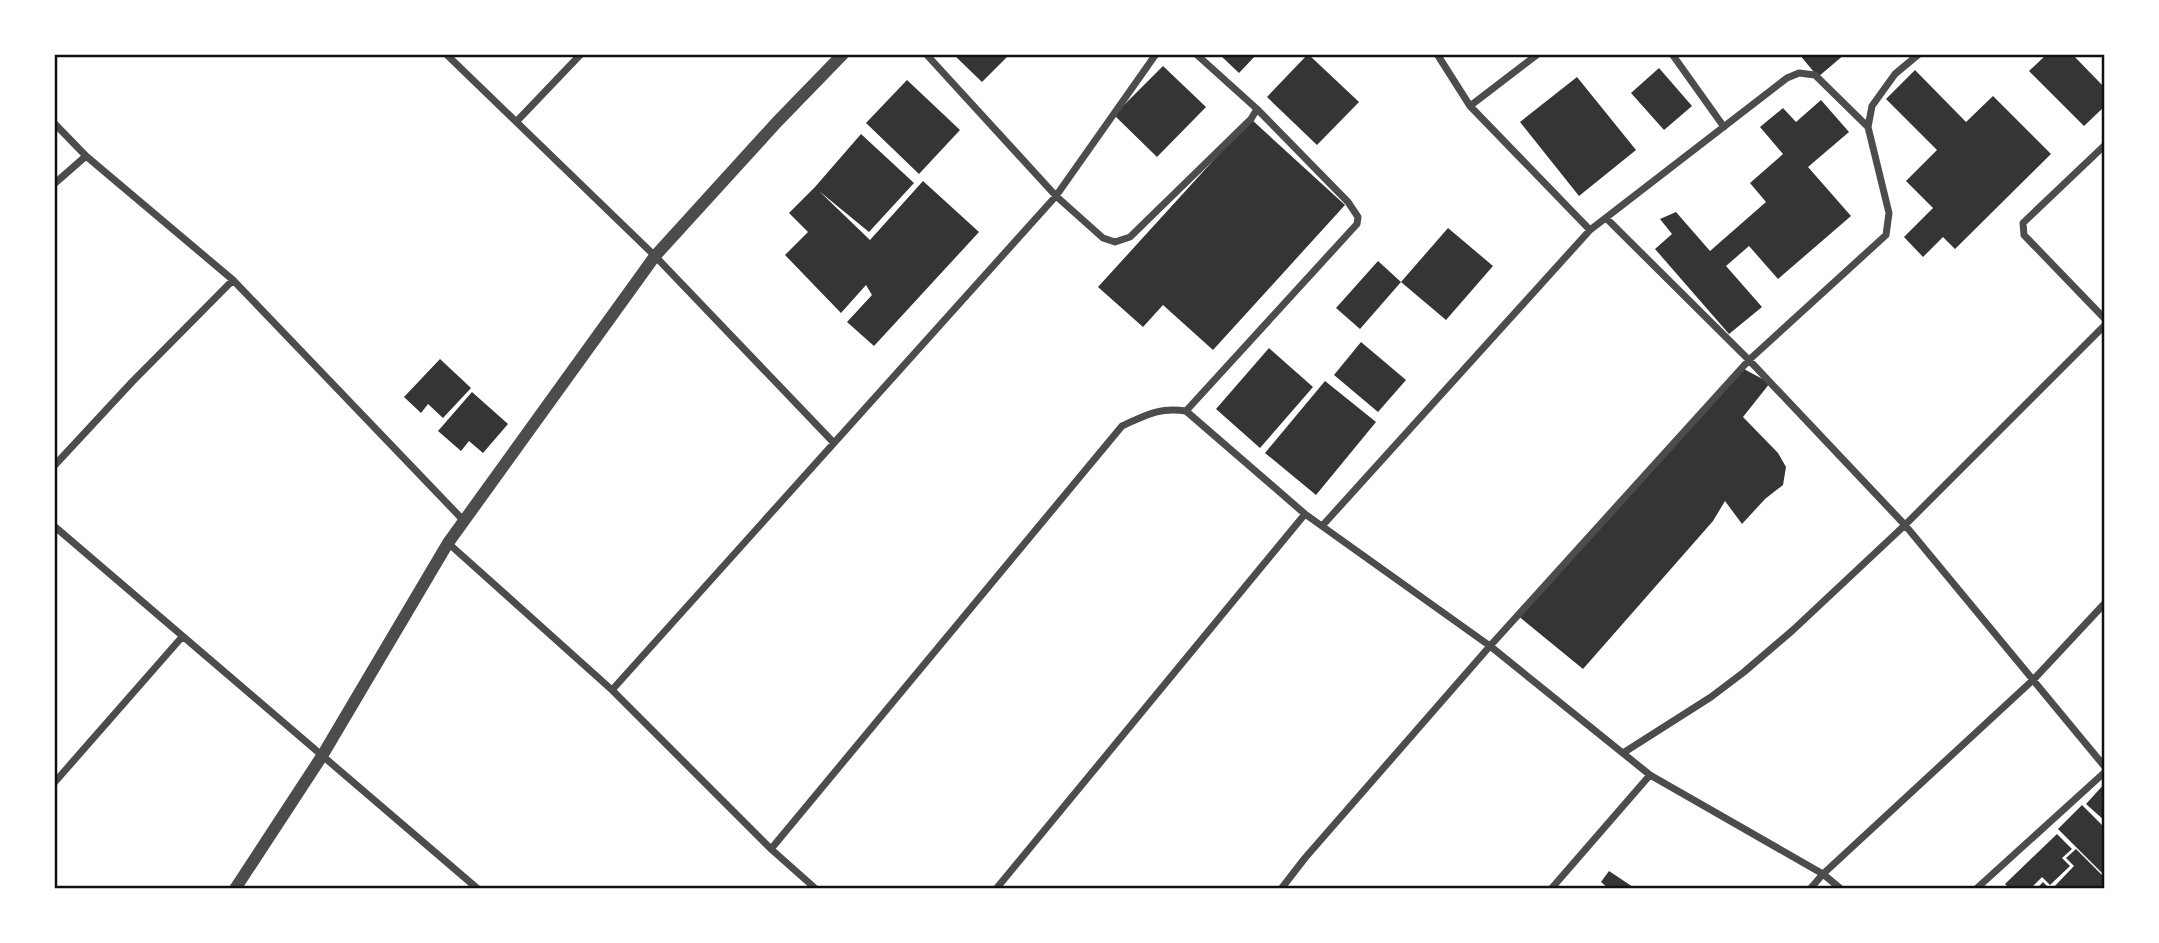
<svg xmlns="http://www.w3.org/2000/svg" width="2159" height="943" font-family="Commissioner,sans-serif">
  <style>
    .building { fill: #353535 }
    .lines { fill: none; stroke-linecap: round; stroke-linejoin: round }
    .minor { stroke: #4c4c4c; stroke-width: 7 }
    .tertiary { stroke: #4c4c4c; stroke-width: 12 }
    .neatline { fill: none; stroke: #111; stroke-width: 2.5 }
  </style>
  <rect width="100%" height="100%" fill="#fff"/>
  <path class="building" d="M 953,54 L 1010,54 L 982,82 Z
    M 1219,54 L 1257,54 L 1239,73 Z
    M 1308,54 L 1359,102 L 1317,145 L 1267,97 Z
    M 1799,54 L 1845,54 L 1818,77 Z
    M 2047,54 L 2072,54 L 2105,88 L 2105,106 L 2084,126 L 2029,71 Z
    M 1163,66 L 1206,107 L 1157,157 L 1114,115 Z
    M 1659,68 L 1692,106 L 1664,130 L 1631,93 Z
    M 1915,70 L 1966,122 L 1993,96 L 2051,154 L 1955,249 L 1943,237 L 1923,257 L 1904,237 L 1933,208 L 1906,181 L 1937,150 L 1886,99 Z
    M 1577,77 L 1636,150 L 1579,196 L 1520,122 Z
    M 907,80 L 960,130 L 919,174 L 866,123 Z
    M 1821,100 L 1849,132 L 1808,167 L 1851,216 L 1778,279 L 1749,246 L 1726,266 L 1762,307 L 1729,334 L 1655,249 L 1672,234 L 1660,219 L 1676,212 L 1710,251 L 1766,202 L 1750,183 L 1783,154 L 1760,127 L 1783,108 L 1796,122 Z
    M 1251,119 L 1345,205 L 1213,350 L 1163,305 L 1143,327 L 1098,287 Z
    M 861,134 L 914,183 L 869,232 L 819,191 L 870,240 L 923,181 L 979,232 L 874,346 L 847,322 L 872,295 L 866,285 L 841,313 L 785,255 L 808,232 L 789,213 L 815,187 Z
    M 1448,228 L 1493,266 L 1446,320 L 1401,282 Z
    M 1378,261 L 1401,282 L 1360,329 L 1336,308 Z
    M 1361,342 L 1406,380 L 1378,412 L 1334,375 Z
    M 1269,348 L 1313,387 L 1260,448 L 1216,409 Z
    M 440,359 L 471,388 L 443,418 L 428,404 L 421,413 L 404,397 Z
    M 1742,368 L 1770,383 L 1743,417 L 1778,453 L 1786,467 L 1783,485 L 1765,499 L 1742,524 L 1725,501 L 1713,521 L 1583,669 L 1517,615 Z
    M 1325,381 L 1376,422 L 1316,495 L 1265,453 Z
    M 472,392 L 508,424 L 483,453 L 469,441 L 461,451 L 438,431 Z
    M 2105,783 L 2105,821 L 2086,804 Z
    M 2082,805 L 2105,828 L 2105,876 L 2058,829 Z
    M 2057,834 L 2072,849 L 2062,858 L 2070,866 L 2050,885 L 2042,877 L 2030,889 L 2010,889 L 2005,884 Z
    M 2076,849 L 2105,878 L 2105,885 L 2101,889 L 2052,889 L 2074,866 L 2066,858 Z
    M 1609,871 L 1636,889 L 1609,889 L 1601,882 Z
    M 2043,882 L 2050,889 L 2036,889 Z"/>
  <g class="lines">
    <path class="minor" d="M 446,54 L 655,256 L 834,443
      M 926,54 L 1056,196 L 1103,238 L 1115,242 L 1130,237 L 1251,119 L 1257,109
      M 1196,54 L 1257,109 L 1348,202 L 1358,217 L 1357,224 L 1186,411 L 1305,514 L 1490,646 L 1650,775 L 1823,874 L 1841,889
      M 1437,54 L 1470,106 L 1590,230
      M 1672,54 L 1724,127
      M 1470,106 L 1538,54
      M 517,121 L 581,54
      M 54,123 L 86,156 L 233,280 L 465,522
      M 2105,145 L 2023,223 L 2024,235 L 2105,319
      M 54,184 L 86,156
      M 1606,218 L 1749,360 L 1905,525 L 2105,767
      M 54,466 L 132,382 L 233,280
      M 1323,525 L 1590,230 L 1787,78 L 1799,73 L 1815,75 L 1868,127
      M 54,526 L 478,889
      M 448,543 L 612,690 L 771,849 L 816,889
      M 612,690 L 1056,196 L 1156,54
      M 1623,753 L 1711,697 L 1744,672 L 1793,630 L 1905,525 L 2105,325
      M 54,783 L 182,637
      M 771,849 L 1122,426 C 1146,415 1159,407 1186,411
      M 996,889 L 1305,514
      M 1281,889 L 1305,858 L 1490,646 L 1749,360 L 1886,235 L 1889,213 L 1868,127 L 1872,106 L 1895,74 L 1919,54
      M 1551,889 L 1650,775
      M 1810,889 L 1823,874 L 2034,679 L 2105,603
      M 1976,889 L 2105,772"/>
    <path class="tertiary" d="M 235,889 L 322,756 L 448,543 L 655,256 L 777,122 L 843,54"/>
  </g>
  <rect width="2159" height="943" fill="none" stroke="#ffffff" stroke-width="112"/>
  <rect x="56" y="56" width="2047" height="831" class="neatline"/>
</svg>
